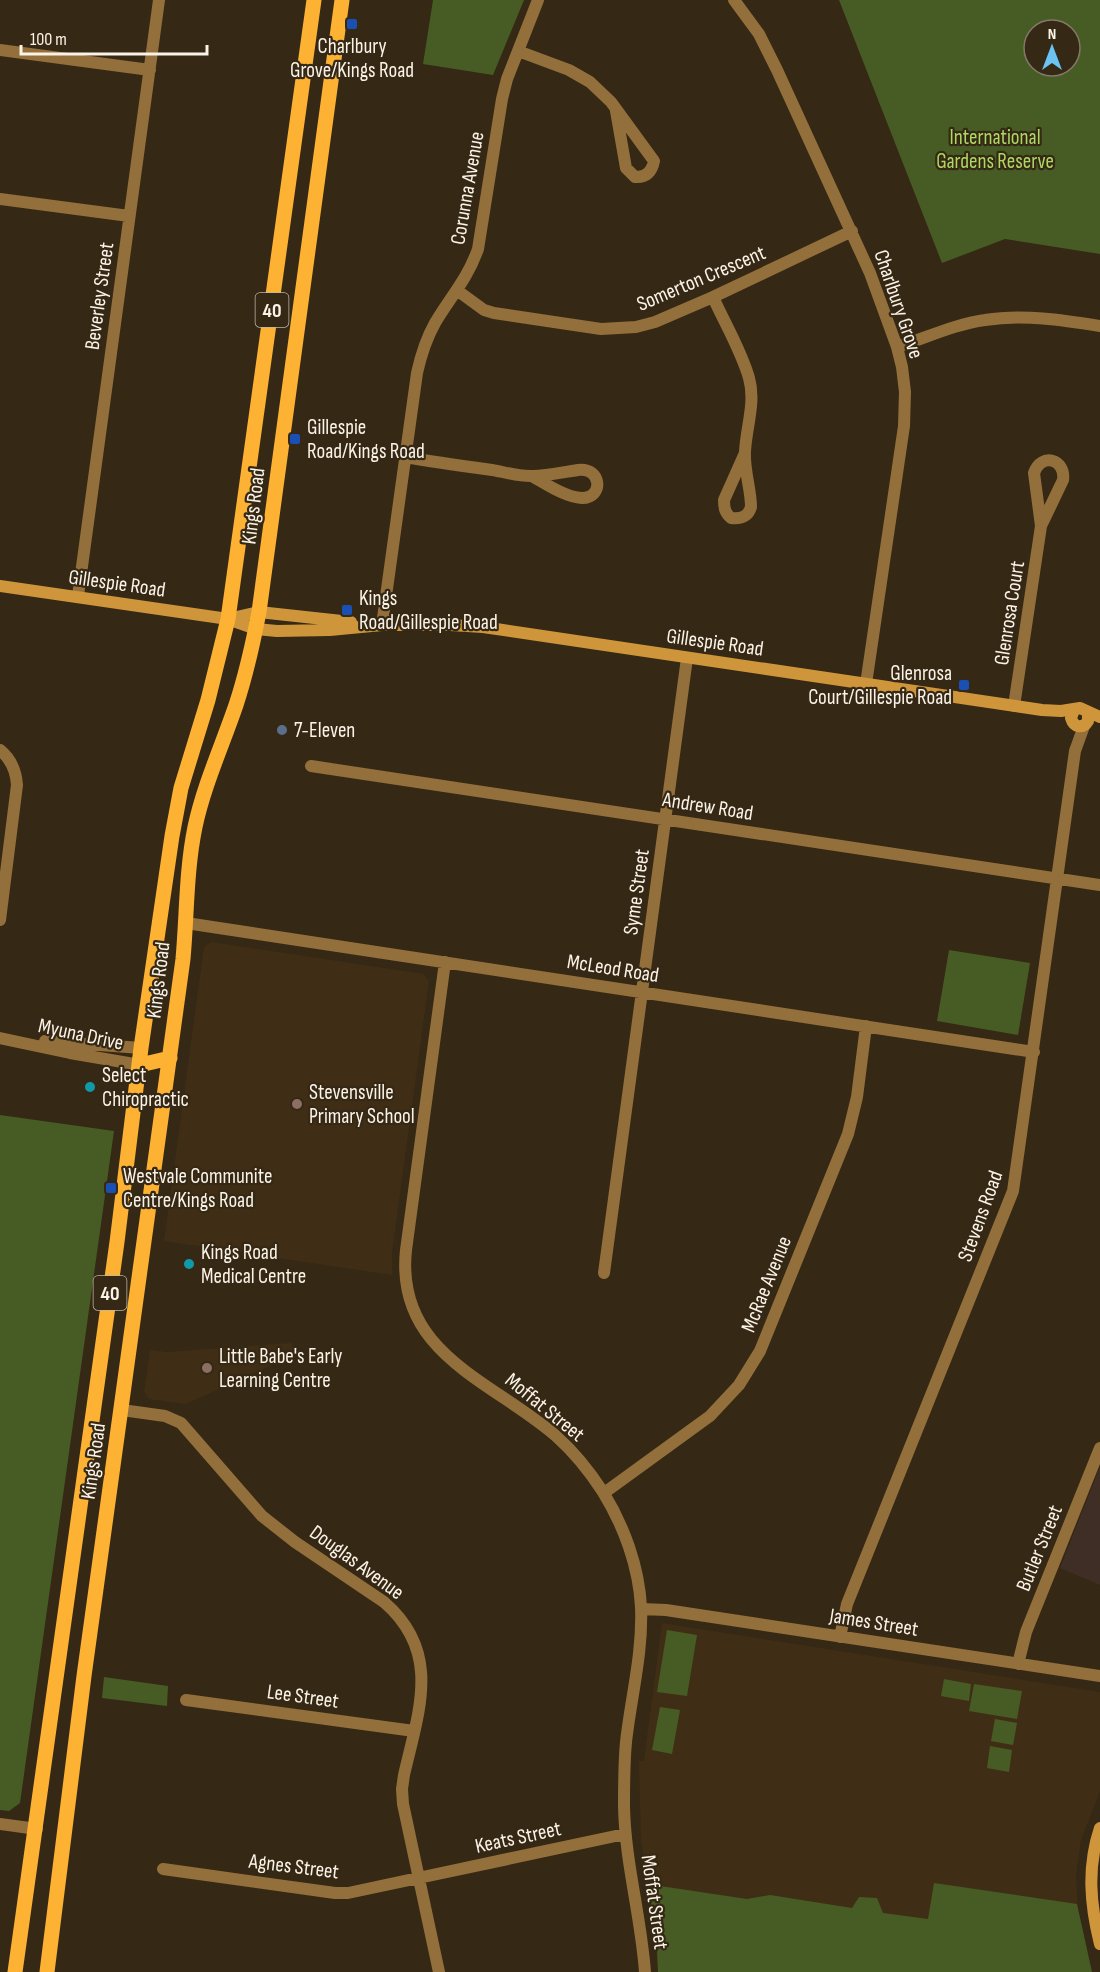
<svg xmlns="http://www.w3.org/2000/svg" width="1100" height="1972" font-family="'Sofia Sans Condensed',sans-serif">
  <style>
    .commercial { fill: #3f2e25 }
    .built { fill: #3f2e15 }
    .green { fill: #475c24; fill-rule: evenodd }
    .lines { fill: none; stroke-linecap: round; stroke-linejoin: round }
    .street { stroke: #936f3b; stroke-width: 12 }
    .secondary { stroke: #cf953b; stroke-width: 12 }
    .primary { stroke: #fdb234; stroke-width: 15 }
    .transit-dot { fill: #1a4fb4; stroke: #352815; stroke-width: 2 }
    .service-dot { fill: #5c6f8a; stroke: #352815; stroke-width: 2 }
    .culture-dot { fill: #0f9aa8; stroke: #352815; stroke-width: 2 }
    .education-dot { fill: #8d6e63; stroke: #352815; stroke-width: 2 }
    .labels { text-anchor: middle; stroke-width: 4.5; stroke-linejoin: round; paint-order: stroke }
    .shield { fill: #352815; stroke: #c0b6a8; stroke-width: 1.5 }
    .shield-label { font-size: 20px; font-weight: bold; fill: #fbf3e7 }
    .poi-label { font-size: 21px; fill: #fbf3e7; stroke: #352815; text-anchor: start }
    .park-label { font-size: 21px; fill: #add963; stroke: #352815 }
    .street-label { font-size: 21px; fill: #fbf3e7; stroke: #352815 }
  </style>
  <rect width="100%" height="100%" fill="#352815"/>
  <path class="commercial" d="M 1100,1467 L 1100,1585 L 1060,1568 Z"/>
  <path class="built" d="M 211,942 L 424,974 L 429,981 L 392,1252 L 392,1275 L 164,1241 L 204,947 Z
    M 292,1343 L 294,1355 L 186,1404 L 149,1399 L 144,1392 L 150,1350 L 167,1352 Z
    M 662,1623 L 1100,1692 L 1100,1791 L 1081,1840 L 1076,1876 L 1078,1914 L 1092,1972 L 658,1972 L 653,1916 L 641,1841 L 639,1761 L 644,1761 Z"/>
  <path class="green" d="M 433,0 L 524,0 L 493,75 L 423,64 Z
    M 839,0 L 1100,0 L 1100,254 L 1005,239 L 942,263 ZM 1034,30 L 1070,30 L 1070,66 L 1034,66 Z
    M 949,950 L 1030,963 L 1018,1035 L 937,1021 Z
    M 0,1115 L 114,1131 L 20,1803 L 9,1811 L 0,1810 Z
    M 667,1630 L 697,1635 L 687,1696 L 657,1692 Z
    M 104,1677 L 168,1686 L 167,1706 L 102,1698 Z
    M 944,1679 L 971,1684 L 969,1701 L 941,1696 Z
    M 974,1684 L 1022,1691 L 1017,1719 L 969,1711 Z
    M 660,1707 L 680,1710 L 672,1754 L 652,1750 Z
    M 995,1719 L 1017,1723 L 1013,1745 L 991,1741 Z
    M 990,1746 L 1012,1750 L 1009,1772 L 987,1768 Z
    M 934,1883 L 1077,1904 L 1092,1972 L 658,1972 L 657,1948 L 648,1886 L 660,1886 L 747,1899 L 770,1895 L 852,1908 L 859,1897 L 877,1898 L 883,1913 L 928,1919 Z"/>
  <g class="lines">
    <path class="street" d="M 734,0 L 759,34 L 777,70 L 870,273 L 897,347 L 902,367 L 905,392 L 904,426 L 866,684
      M 0,50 L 150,70
      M 518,51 L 569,70 L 590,82 L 611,102 L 654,161 C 652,172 646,178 635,177 L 626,168 L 616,111
      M 0,199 L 129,216
      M 458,291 L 484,310 L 494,313 L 601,329 L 636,327 L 655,322 L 713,297 L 852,231
      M 713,297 C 725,324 741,350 749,378 C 756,403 746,427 745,452 C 744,471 751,489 751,507 C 748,517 741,519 731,518 C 725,513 724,508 724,500 L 745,453
      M 897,347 C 926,338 955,324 985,320 C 1023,314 1063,320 1100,326
      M 405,457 C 434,462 463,466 492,470 C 505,472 519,477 533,476 C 548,476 563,472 578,470 C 602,467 604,498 582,498 C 565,497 546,484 532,476
      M 78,596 L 159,0
      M 382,625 L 417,373 C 421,355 426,339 435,323 C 451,296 467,280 478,249 L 502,99 L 507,79 L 538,0
      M 1014,706 L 1041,526 L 1063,480 C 1066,459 1041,452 1034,473 L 1041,526
      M 0,750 C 11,759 16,770 17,785 L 0,920
      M 311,766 L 1100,885
      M 186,923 L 1034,1052
      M 445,962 L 406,1250 C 395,1354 493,1381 556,1436 C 574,1452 590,1472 603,1492 C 624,1526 639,1567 641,1607 C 643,1653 631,1697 626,1742 C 624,1763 624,1785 624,1806 C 625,1862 641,1916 645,1972
      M 0,1038 L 70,1053 L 140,1065
      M 45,1041 L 141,1048
      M 604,1273 L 687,658
      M 122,1410 L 165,1416 L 181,1423 L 262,1516 L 295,1542 L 384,1602 C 442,1652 419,1710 404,1775 L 402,1789 L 403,1804 L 439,1972
      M 604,1493 L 710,1416 L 739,1385 L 760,1351 L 848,1134 L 857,1097 L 866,1026
      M 641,1609 L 666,1610 L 1100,1676
      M 840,1637 L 847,1604 L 1013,1191 L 1075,751 L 1084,726
      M 1018,1664 L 1026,1632 L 1100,1448
      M 186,1700 L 414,1731
      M 0,1824 L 37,1829
      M 163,1869 L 335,1893 L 348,1893 L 625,1834"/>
    <path class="secondary" d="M 0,586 L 228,619 L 256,629 L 277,631 L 330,630 L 382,625 L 450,625 L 483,627 L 1042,710 L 1061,711 L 1080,708 L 1100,717
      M 228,619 L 259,612 L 351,622
      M 1074,710 L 1071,718 C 1074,728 1083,729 1088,721 L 1088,712
      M 1100,1828 C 1087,1867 1090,1904 1100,1944"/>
    <path class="primary" d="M 140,1065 L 170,1058
      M 15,1972 L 117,1242 L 141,1048 L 172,836 L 181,788 L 208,700 L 228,619 L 314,0
      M 47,1972 L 84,1676 L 183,959 C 187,915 186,871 195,827 C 204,785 222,746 236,705 C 246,675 253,643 259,612 L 342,0"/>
  </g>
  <g class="transit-dot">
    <rect x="346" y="18" width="12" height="12" rx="3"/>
    <rect x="289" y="433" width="12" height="12" rx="3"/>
    <rect x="341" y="604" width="12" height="12" rx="3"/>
    <rect x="958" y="679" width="12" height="12" rx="3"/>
    <rect x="105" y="1182" width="12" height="12" rx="3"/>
  </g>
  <circle class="service-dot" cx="282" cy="730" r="6"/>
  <g class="culture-dot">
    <circle cx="90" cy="1087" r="6"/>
    <circle cx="189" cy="1264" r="6"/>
  </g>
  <g class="education-dot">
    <circle cx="297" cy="1104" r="6"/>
    <circle cx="207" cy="1368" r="6"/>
  </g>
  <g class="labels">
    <g class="shield">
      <rect x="255.5" y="293" width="33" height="34" rx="4.5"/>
      <rect x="93.5" y="1276" width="33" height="34" rx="4.5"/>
    </g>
    <g class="shield-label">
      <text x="272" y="317">40</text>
      <text x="110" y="1300">40</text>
    </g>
    <g class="poi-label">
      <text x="352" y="53" text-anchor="middle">Charlbury<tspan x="352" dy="24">Grove/Kings Road</tspan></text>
      <text x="307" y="434">Gillespie<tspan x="307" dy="24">Road/Kings Road</tspan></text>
      <text x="359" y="605">Kings<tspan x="359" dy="24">Road/Gillespie Road</tspan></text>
      <text x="952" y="680" text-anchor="end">Glenrosa<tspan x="952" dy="24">Court/Gillespie Road</tspan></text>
      <text x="294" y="737">7-Eleven</text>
      <text x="102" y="1082">Select<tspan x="102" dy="24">Chiropractic</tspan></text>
      <text x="309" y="1099">Stevensville<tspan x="309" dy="24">Primary School</tspan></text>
      <text x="123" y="1183">Westvale Communite<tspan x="123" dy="24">Centre/Kings Road</tspan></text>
      <text x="201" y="1259">Kings Road<tspan x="201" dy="24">Medical Centre</tspan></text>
      <text x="219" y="1363">Little Babe's Early<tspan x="219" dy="24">Learning Centre</tspan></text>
    </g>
    <g class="park-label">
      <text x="995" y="144">International<tspan x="995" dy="24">Gardens Reserve</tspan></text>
    </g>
    <g class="street-label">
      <text transform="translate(467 188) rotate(-80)" y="7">Corunna Avenue</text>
      <text transform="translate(701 278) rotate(-23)" y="7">Somerton Crescent</text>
      <text transform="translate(99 296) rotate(-82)" y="7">Beverley Street</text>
      <text transform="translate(899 304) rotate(71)" y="7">Charlbury Grove</text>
      <text transform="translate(253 506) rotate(-83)" y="7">Kings Road</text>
      <text transform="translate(117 583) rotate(8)" y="7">Gillespie Road</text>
      <text transform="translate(1009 613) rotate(-81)" y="7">Glenrosa Court</text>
      <text transform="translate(715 642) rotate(8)" y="7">Gillespie Road</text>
      <text transform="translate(708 806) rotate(9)" y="7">Andrew Road</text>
      <text transform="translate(636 892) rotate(-82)" y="7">Syme Street</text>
      <text transform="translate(613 968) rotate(9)" y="7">McLeod Road</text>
      <text transform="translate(158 980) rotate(-83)" y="7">Kings Road</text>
      <text transform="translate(81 1034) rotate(12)" y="7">Myuna Drive</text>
      <text transform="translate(980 1216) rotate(-70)" y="7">Stevens Road</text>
      <text transform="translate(766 1284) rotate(-68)" y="7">McRae Avenue</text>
      <text transform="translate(545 1407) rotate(39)" y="7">Moffat Street</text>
      <text transform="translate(93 1461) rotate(-82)" y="7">Kings Road</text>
      <text transform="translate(1039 1548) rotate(-68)" y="7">Butler Street</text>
      <text transform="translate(357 1562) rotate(36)" y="7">Douglas Avenue</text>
      <text transform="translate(874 1622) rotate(9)" y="7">James Street</text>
      <text transform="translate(303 1696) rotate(8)" y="7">Lee Street</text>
      <text transform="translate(518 1837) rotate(-12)" y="7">Keats Street</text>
      <text transform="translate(294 1866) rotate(7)" y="7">Agnes Street</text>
      <text transform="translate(655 1902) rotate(82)" y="7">Moffat Street</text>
    </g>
  </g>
  <g transform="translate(1052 48)"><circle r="28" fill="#352815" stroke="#847969" stroke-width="1.5"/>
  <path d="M0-4.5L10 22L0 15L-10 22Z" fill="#6bc3f2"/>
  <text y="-9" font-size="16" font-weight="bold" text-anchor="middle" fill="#fbf3e7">N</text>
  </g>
  <path d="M21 45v9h186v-9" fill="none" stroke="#fbf3e7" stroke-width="3"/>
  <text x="30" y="45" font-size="18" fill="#fbf3e7" stroke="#352815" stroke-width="4.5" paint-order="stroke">100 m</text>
</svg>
